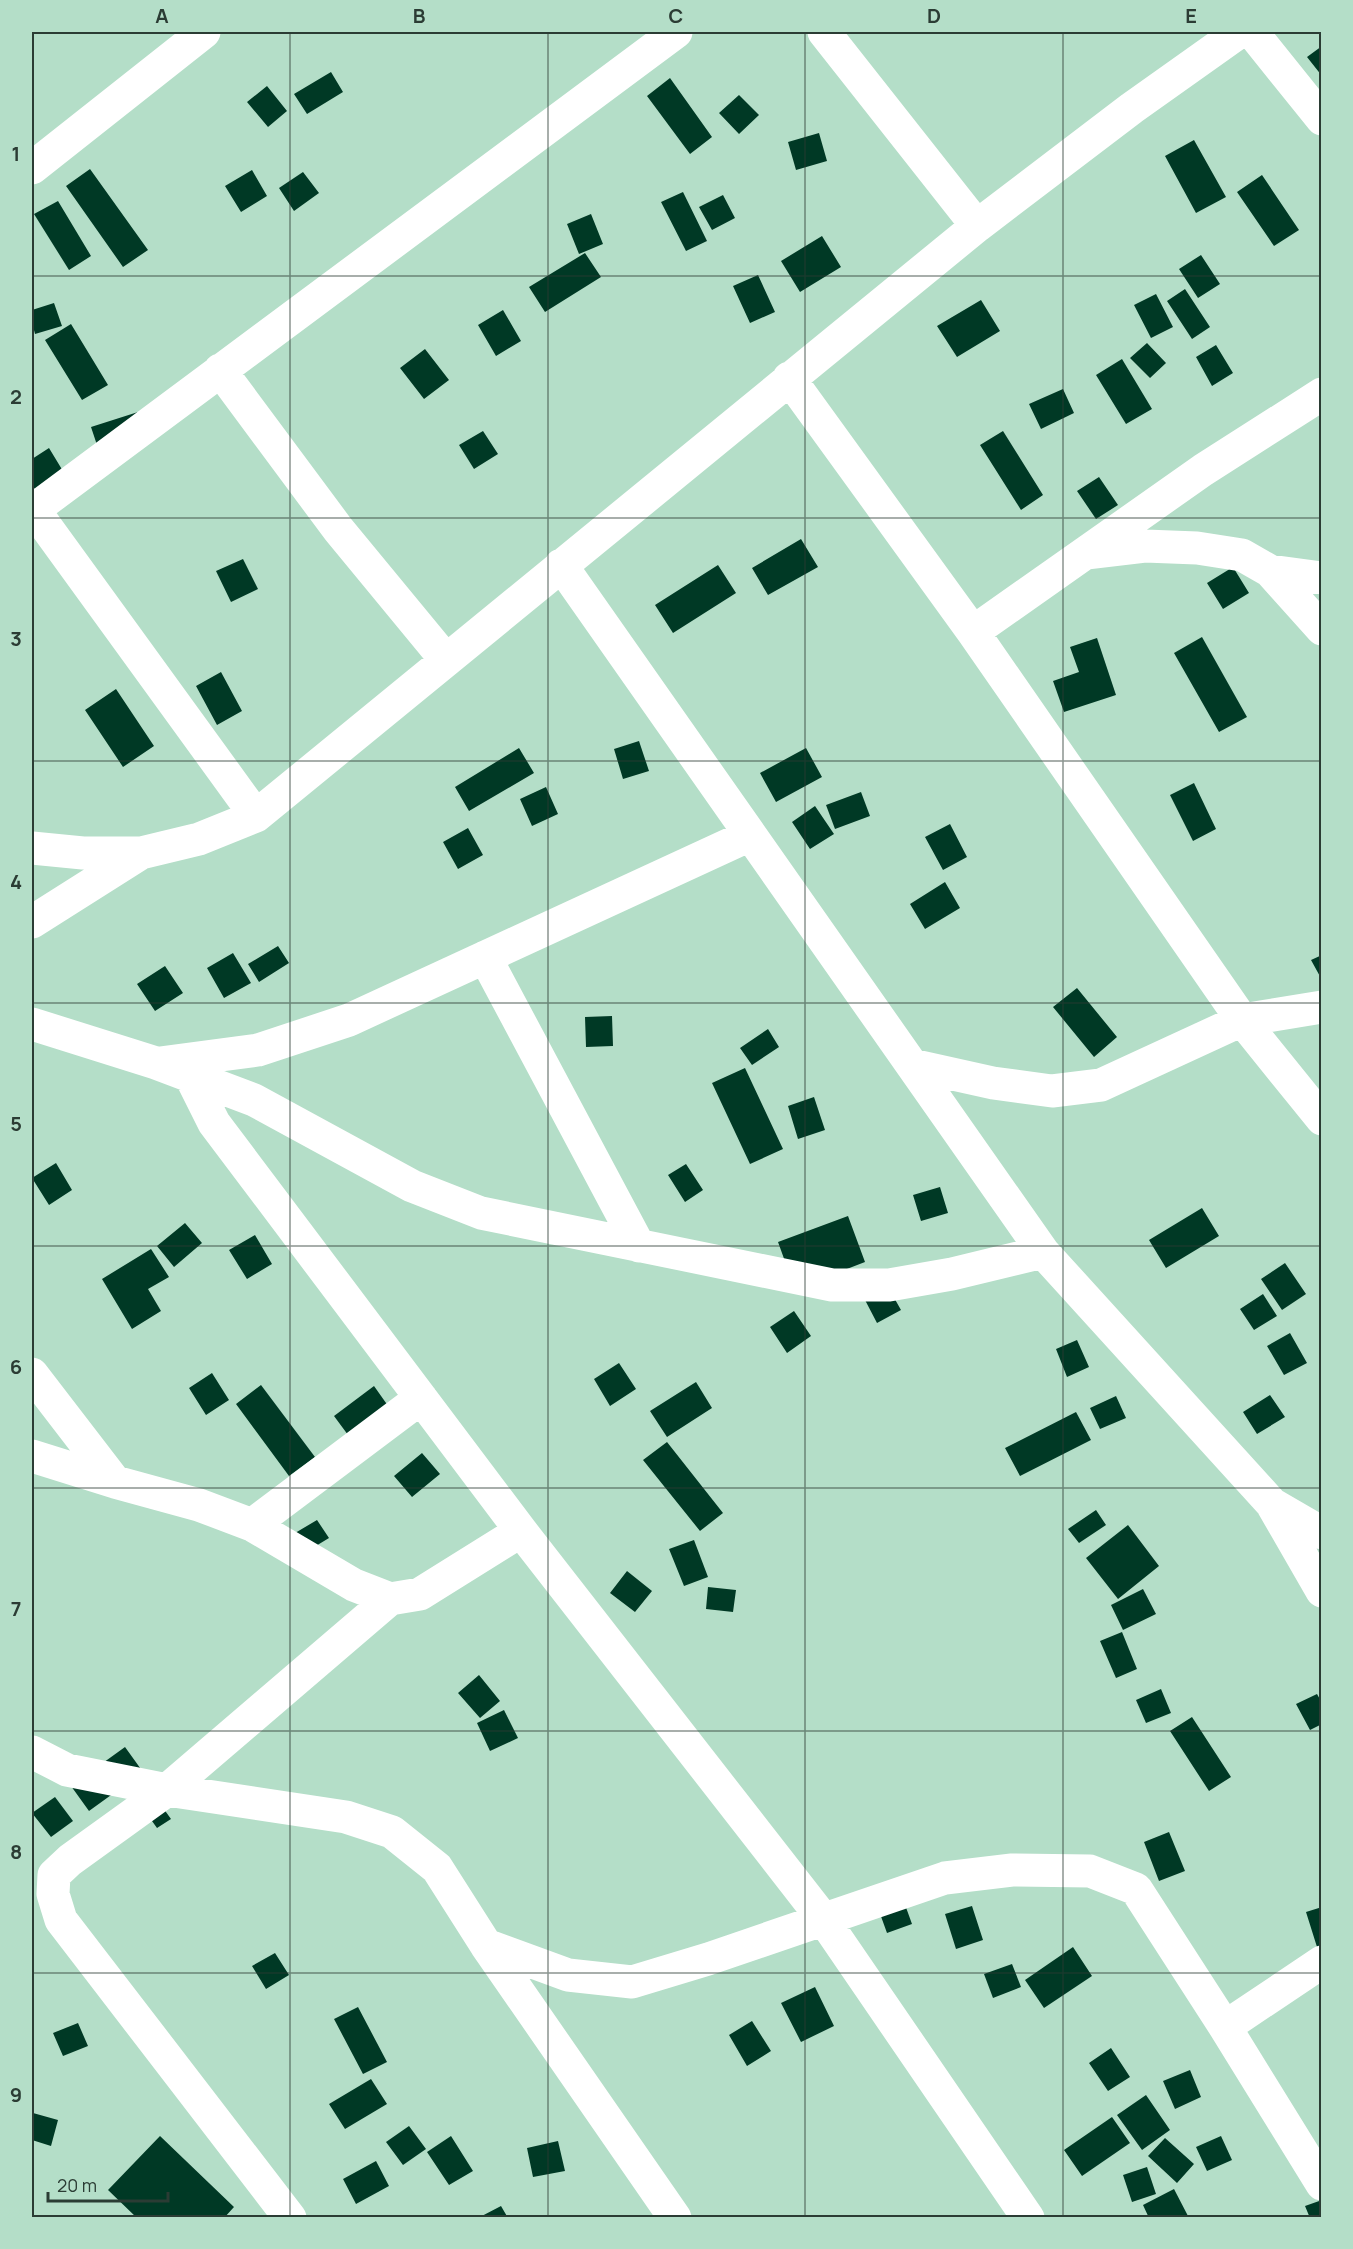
<svg xmlns="http://www.w3.org/2000/svg" width="1353" height="2249" font-family="Manrope,sans-serif">
  <style>
    .building { fill: #003925 }
    .lines { fill: none; stroke-linecap: round; stroke-linejoin: round }
    .minor { stroke: #fff; stroke-width: 33 }
    .grid { fill: none; stroke: #2b3c34; stroke-width: 1.5; stroke-opacity: 0.55 }
    .neatline { fill: none; stroke: #2b3c34; stroke-width: 2 }
    .grid-label { font-size: 20px; text-anchor: middle; font-weight: bold; fill: #2b3c34 }
  </style>
  <rect width="100%" height="100%" fill="#b4dec8"/>
  <path class="building" d="M 1322,46 L 1322,76 L 1307,57 Z
    M 331,72 L 343,92 L 307,114 L 294,94 Z
    M 670,78 L 712,137 L 690,154 L 647,96 Z
    M 267,86 L 287,111 L 268,127 L 247,102 Z
    M 739,95 L 759,115 L 739,134 L 719,113 Z
    M 819,133 L 827,161 L 796,170 L 788,142 Z
    M 1194,140 L 1226,197 L 1196,213 L 1165,156 Z
    M 90,169 L 148,250 L 123,267 L 66,186 Z
    M 252,170 L 267,196 L 241,212 L 225,186 Z
    M 303,172 L 319,193 L 294,211 L 279,188 Z
    M 1262,175 L 1299,230 L 1274,246 L 1237,192 Z
    M 683,192 L 707,241 L 686,251 L 661,202 Z
    M 723,195 L 735,218 L 712,230 L 699,207 Z
    M 58,201 L 91,256 L 69,270 L 34,214 Z
    M 591,214 L 603,244 L 579,254 L 567,224 Z
    M 822,236 L 841,267 L 800,292 L 781,261 Z
    M 585,253 L 601,277 L 545,312 L 529,287 Z
    M 1201,255 L 1220,284 L 1198,298 L 1179,269 Z
    M 758,275 L 775,312 L 750,323 L 733,286 Z
    M 1185,289 L 1210,327 L 1192,339 L 1167,301 Z
    M 1156,294 L 1173,327 L 1151,338 L 1134,305 Z
    M 981,300 L 1000,331 L 957,357 L 937,326 Z
    M 54,303 L 62,326 L 35,334 L 32,322 L 32,310 Z
    M 503,310 L 521,341 L 496,356 L 478,325 Z
    M 71,324 L 108,385 L 82,400 L 45,340 Z
    M 1147,343 L 1166,363 L 1150,378 L 1130,358 Z
    M 1216,345 L 1233,373 L 1212,386 L 1196,357 Z
    M 425,349 L 449,380 L 424,399 L 400,368 Z
    M 1122,359 L 1152,409 L 1126,424 L 1096,375 Z
    M 1063,389 L 1074,413 L 1041,429 L 1029,404 Z
    M 138,412 L 99,451 L 91,427 Z
    M 483,431 L 498,454 L 474,469 L 459,445 Z
    M 1003,431 L 1043,495 L 1021,510 L 980,445 Z
    M 49,448 L 69,481 L 40,499 L 32,484 L 32,459 Z
    M 1099,477 L 1118,505 L 1096,519 L 1077,491 Z
    M 801,539 L 818,567 L 768,595 L 752,568 Z
    M 243,559 L 258,589 L 231,602 L 216,571 Z
    M 718,565 L 736,593 L 673,633 L 655,605 Z
    M 1233,567 L 1249,593 L 1223,609 L 1207,583 Z
    M 1202,637 L 1247,717 L 1219,732 L 1174,653 Z
    M 1097,638 L 1116,695 L 1064,712 L 1053,681 L 1079,672 L 1070,647 Z
    M 221,672 L 242,711 L 217,725 L 196,686 Z
    M 116,689 L 154,746 L 123,767 L 85,710 Z
    M 639,741 L 649,771 L 623,779 L 614,749 Z
    M 519,748 L 534,773 L 469,811 L 455,787 Z
    M 806,748 L 822,777 L 776,802 L 760,773 Z
    M 1194,783 L 1216,829 L 1193,841 L 1170,795 Z
    M 546,787 L 558,814 L 532,826 L 520,799 Z
    M 861,792 L 870,816 L 835,829 L 826,805 Z
    M 815,806 L 834,834 L 810,849 L 792,822 Z
    M 950,824 L 967,857 L 943,870 L 925,837 Z
    M 468,828 L 483,855 L 458,869 L 443,842 Z
    M 945,882 L 960,908 L 925,929 L 910,904 Z
    M 278,946 L 289,963 L 259,982 L 248,964 Z
    M 233,953 L 251,983 L 224,998 L 207,968 Z
    M 1322,955 L 1322,980 L 1311,960 Z
    M 165,966 L 183,993 L 155,1011 L 137,984 Z
    M 1077,988 L 1117,1037 L 1094,1057 L 1053,1007 Z
    M 612,1016 L 613,1046 L 586,1047 L 585,1017 Z
    M 768,1029 L 779,1047 L 752,1065 L 740,1048 Z
    M 745,1068 L 783,1149 L 750,1164 L 712,1083 Z
    M 814,1097 L 825,1130 L 798,1139 L 788,1106 Z
    M 56,1163 L 72,1190 L 49,1205 L 32,1178 Z
    M 686,1164 L 703,1190 L 685,1202 L 668,1175 Z
    M 940,1187 L 948,1213 L 921,1221 L 913,1195 Z
    M 1202,1208 L 1219,1236 L 1166,1268 L 1149,1240 Z
    M 848,1216 L 865,1262 L 795,1289 L 778,1242 Z
    M 185,1223 L 202,1243 L 174,1267 L 157,1246 Z
    M 255,1235 L 272,1264 L 247,1279 L 229,1250 Z
    M 151,1249 L 169,1277 L 148,1289 L 161,1311 L 132,1329 L 102,1279 Z
    M 1285,1263 L 1306,1294 L 1282,1310 L 1261,1279 Z
    M 888,1287 L 901,1310 L 877,1323 L 865,1300 Z
    M 1263,1294 L 1277,1316 L 1254,1330 L 1240,1309 Z
    M 794,1311 L 811,1336 L 787,1353 L 770,1327 Z
    M 1290,1333 L 1307,1363 L 1284,1375 L 1267,1346 Z
    M 1077,1340 L 1089,1367 L 1067,1377 L 1056,1349 Z
    M 619,1363 L 636,1389 L 610,1406 L 594,1379 Z
    M 212,1373 L 229,1400 L 206,1415 L 189,1388 Z
    M 696,1382 L 712,1408 L 667,1437 L 650,1411 Z
    M 261,1385 L 315,1457 L 289,1476 L 236,1404 Z
    M 374,1386 L 391,1410 L 351,1439 L 334,1416 Z
    M 1270,1395 L 1285,1417 L 1257,1434 L 1243,1412 Z
    M 1116,1396 L 1126,1418 L 1100,1429 L 1090,1408 Z
    M 1076,1412 L 1091,1440 L 1020,1476 L 1005,1448 Z
    M 667,1442 L 723,1513 L 700,1531 L 643,1460 Z
    M 422,1453 L 440,1474 L 412,1497 L 394,1476 Z
    M 1096,1510 L 1106,1525 L 1079,1543 L 1068,1529 Z
    M 317,1520 L 329,1538 L 301,1555 L 290,1536 Z
    M 1128,1525 L 1159,1566 L 1118,1599 L 1086,1558 Z
    M 694,1540 L 708,1577 L 684,1586 L 669,1549 Z
    M 627,1571 L 652,1591 L 635,1612 L 610,1593 Z
    M 708,1587 L 736,1590 L 733,1612 L 706,1609 Z
    M 1143,1589 L 1156,1614 L 1123,1630 L 1111,1605 Z
    M 1122,1632 L 1137,1669 L 1116,1678 L 1100,1641 Z
    M 479,1675 L 500,1701 L 480,1718 L 458,1693 Z
    M 1161,1689 L 1171,1713 L 1146,1723 L 1136,1700 Z
    M 1317,1694 L 1322,1703 L 1322,1724 L 1310,1730 L 1296,1704 Z
    M 504,1710 L 518,1738 L 490,1751 L 477,1723 Z
    M 1192,1717 L 1231,1777 L 1209,1791 L 1170,1731 Z
    M 125,1747 L 143,1772 L 89,1811 L 71,1786 Z
    M 143,1780 L 171,1819 L 157,1828 L 129,1789 Z
    M 55,1797 L 73,1821 L 51,1837 L 32,1813 Z
    M 1169,1832 L 1185,1871 L 1159,1881 L 1144,1842 Z
    M 899,1888 L 912,1924 L 887,1933 L 874,1897 Z
    M 972,1906 L 983,1940 L 956,1949 L 945,1914 Z
    M 1322,1907 L 1322,1946 L 1317,1947 L 1306,1912 Z
    M 1073,1947 L 1092,1976 L 1044,2008 L 1025,1980 Z
    M 275,1953 L 289,1975 L 266,1989 L 252,1966 Z
    M 1012,1964 L 1021,1987 L 993,1998 L 984,1974 Z
    M 815,1987 L 834,2026 L 801,2042 L 781,2003 Z
    M 358,2007 L 387,2062 L 363,2074 L 334,2019 Z
    M 752,2021 L 771,2051 L 747,2066 L 729,2035 Z
    M 78,2023 L 88,2046 L 63,2056 L 53,2033 Z
    M 1111,2048 L 1130,2077 L 1108,2091 L 1089,2063 Z
    M 1190,2070 L 1201,2097 L 1175,2109 L 1163,2081 Z
    M 371,2079 L 387,2104 L 345,2129 L 329,2104 Z
    M 1146,2095 L 1170,2130 L 1142,2150 L 1117,2115 Z
    M 33,2113 L 58,2120 L 51,2146 L 32,2140 Z
    M 1112,2117 L 1130,2143 L 1082,2176 L 1064,2150 Z
    M 409,2126 L 426,2149 L 403,2165 L 386,2142 Z
    M 160,2136 L 234,2207 L 224,2218 L 137,2218 L 108,2190 Z
    M 451,2136 L 473,2171 L 449,2185 L 427,2152 Z
    M 1221,2136 L 1232,2160 L 1207,2171 L 1196,2147 Z
    M 1165,2138 L 1194,2164 L 1177,2183 L 1148,2156 Z
    M 558,2141 L 565,2171 L 533,2177 L 527,2148 Z
    M 376,2161 L 389,2186 L 356,2204 L 343,2179 Z
    M 1147,2167 L 1156,2194 L 1132,2202 L 1123,2175 Z
    M 1174,2189 L 1188,2216 L 1149,2218 L 1143,2205 Z
    M 1322,2200 L 1322,2218 L 1310,2218 L 1305,2206 Z
    M 501,2206 L 508,2218 L 478,2218 Z"/>
  <g class="lines">
    <path class="minor" d="M 824,32 L 977,226
      M 1252,32 L 1322,119
      M 32,168 L 204,32
      M 220,370 L 338,529 L 446,660
      M 789,378 L 973,632 L 1242,1020 L 1322,1119
      M 34,510 L 256,816
      M 32,511 L 676,32
      M 1086,553 L 1145,546 L 1197,548 L 1242,555 L 1270,571 L 1322,578
      M 561,565 L 1043,1252 L 1272,1504 L 1322,1533
      M 1270,571 L 1322,629
      M 973,632 L 1203,470 L 1322,394
      M 32,848 L 83,853 L 141,853
      M 32,922 L 141,853 L 199,839 L 256,816 L 977,226 L 1132,108 L 1239,32
      M 485,957 L 639,1246
      M 32,1024 L 156,1063 L 254,1100 L 412,1186 L 481,1213 L 832,1285 L 889,1285 L 952,1274 L 1043,1252
      M 160,1063 L 258,1050 L 349,1020 L 750,835
      M 912,1065 L 993,1083 L 1052,1091 L 1101,1085 L 1242,1020 L 1322,1007
      M 191,1077 L 214,1123 L 521,1531 L 824,1920 L 1028,2218
      M 32,1374 L 115,1482
      M 32,1456 L 115,1482 L 199,1505 L 252,1525 L 354,1585 L 390,1599 L 420,1594 L 521,1531
      M 1273,1506 L 1322,1591
      M 252,1525 L 421,1398
      M 32,1752 L 67,1770 L 167,1790 L 346,1817 L 392,1832 L 437,1868 L 486,1945 L 675,2218
      M 486,1945 L 568,1975 L 632,1982 L 708,1959 L 945,1878 L 1012,1870 L 1090,1871 L 1136,1889 L 1225,2027 L 1322,2184
      M 1225,2027 L 1322,1962
      M 290,2218 L 61,1920 L 53,1894 L 54,1875 L 70,1860 L 167,1790 L 390,1599"/>
  </g>
  <path class="grid" d="M 290,32 L 290,2218M 548,32 L 548,2218M 805,32 L 805,2218M 1063,32 L 1063,2218M 32,276 L 1322,276M 32,518 L 1322,518M 32,761 L 1322,761M 32,1003 L 1322,1003M 32,1246 L 1322,1246M 32,1488 L 1322,1488M 32,1731 L 1322,1731M 32,1973 L 1322,1973"/>
  <rect width="1353" height="2249" fill="none" stroke="#b4dec8" stroke-width="66"/>
  <path d="M48 2192v9h120v-9" fill="none" stroke="#2b3c34" stroke-width="3"/>
  <text x="57" y="2192" font-size="18" fill="#2b3c34" stroke="#b4dec8" stroke-width="4.5" paint-order="stroke">20 m</text>
  <rect x="33" y="33" width="1287" height="2183" class="neatline"/>
  <g class="grid-label">
    <text x="162" y="23">A</text>
    <text x="419" y="23">B</text>
    <text x="676" y="23">C</text>
    <text x="934" y="23">D</text>
    <text x="1191" y="23">E</text>
    <text x="16" y="161">1</text>
    <text x="16" y="404">2</text>
    <text x="16" y="646">3</text>
    <text x="16" y="889">4</text>
    <text x="16" y="1131">5</text>
    <text x="16" y="1374">6</text>
    <text x="16" y="1616">7</text>
    <text x="16" y="1859">8</text>
    <text x="16" y="2102">9</text>
  </g>
</svg>
